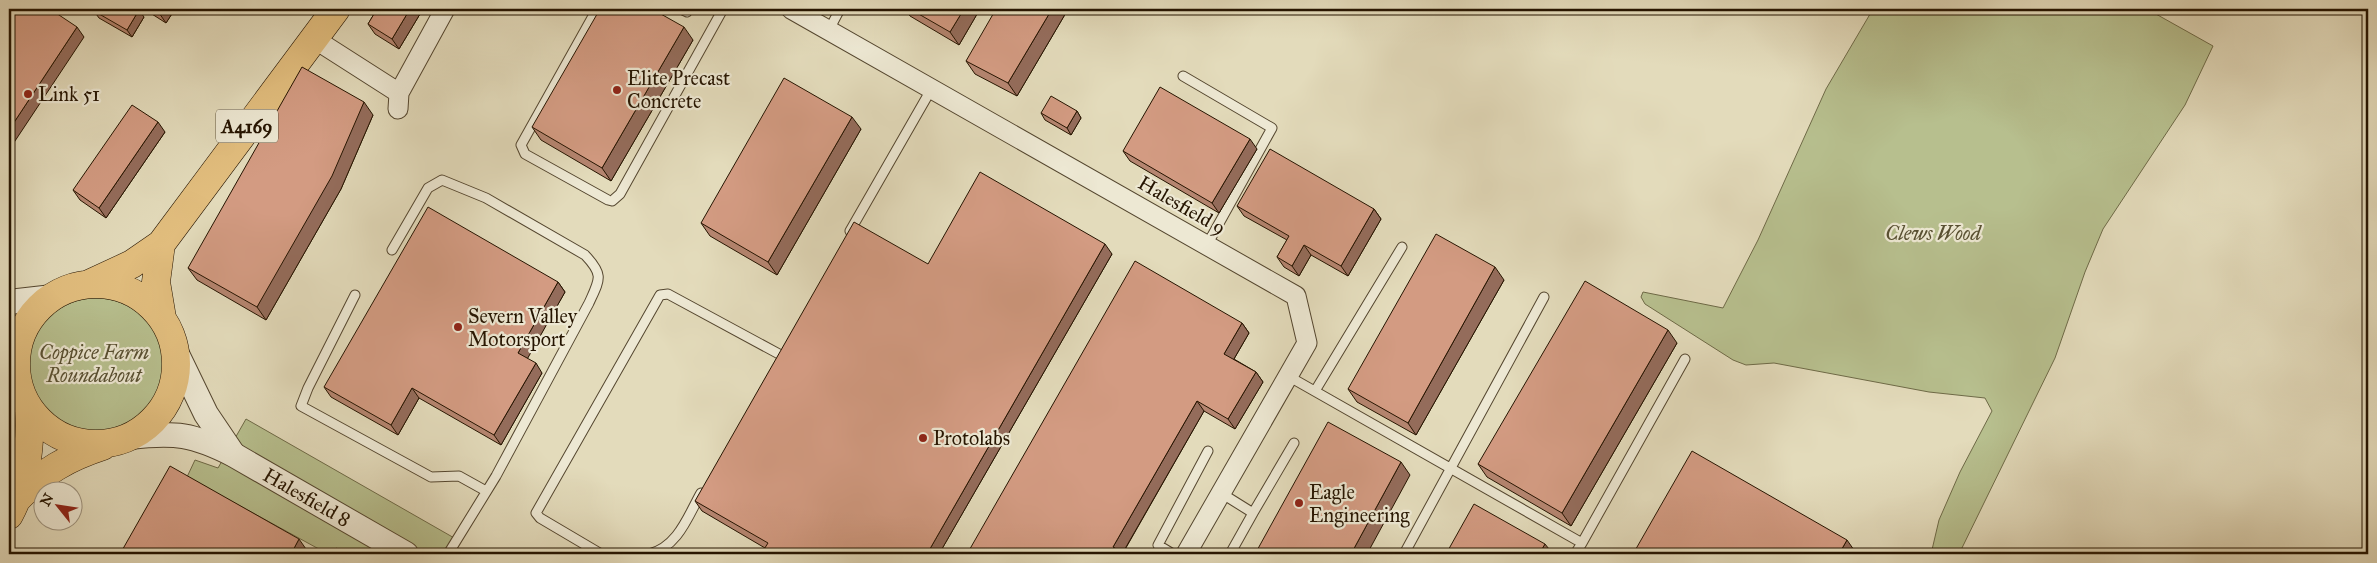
<svg xmlns="http://www.w3.org/2000/svg" width="2377" height="563" font-family="'IM FELL Great Primer',serif">
  <style>
    .green { fill: #b7bf8e; stroke: #6e6a47 }
    .lines { fill: none; stroke-linecap: round; stroke-linejoin: round }
    .service-casing { stroke: #54462f; stroke-width: 11 }
    .minor-casing { stroke: #54462f; stroke-width: 21 }
    .tertiary-casing { stroke: #54462f; stroke-width: 26 }
    .primary-casing { stroke: #251400; stroke-width: 29 }
    .service { stroke: #ede8d3; stroke-width: 9 }
    .minor { stroke: #ede8d3; stroke-width: 19 }
    .tertiary { stroke: #ede8d3; stroke-width: 24 }
    .primary { stroke: #e2be7e; stroke-width: 28 }
    .wall { fill: #b58570; stroke: #251400 }
    .shaded-wall { fill: #946c5b; stroke: #251400 }
    .building { fill: #d39b82; stroke: #251400 }
    .poi-dot { fill: #8f2418; stroke: #ede8d3; stroke-width: 2 }
    .labels { text-anchor: middle; stroke-width: 4.5; stroke-linejoin: round; paint-order: stroke }
    .shield { fill: #ede8d3; stroke: #61543f; stroke-width: 1 }
    .shield-label { font-size: 19px; font-weight: bold; fill: #251400 }
    .poi-label { font-size: 20px; fill: #251400; stroke: #ede8d3; text-anchor: start }
    .street-label { font-size: 20px; fill: #251400; stroke: #ede8d3 }
    .park-label { font-size: 20px; font-style: italic; fill: #585032; stroke: #ede8d3 }
  </style>
  <rect width="100%" height="100%" fill="#e3dbbb"/>
  <filter id="stains"><feTurbulence type="fractalNoise" baseFrequency=".004" numOctaves="4"/><feColorMatrix values="0 0 0 0 .2 0 0 0 0 .09 0 0 0 0 .02 0 0 0 .5 -.17"/></filter>
  <radialGradient id="worn" r=".72"><stop offset=".6" stop-color="#630" stop-opacity="0"/><stop offset="1" stop-color="#630" stop-opacity=".3"/></radialGradient>
  <path class="green" d="M 1873,9 L 2147,9 L 2213,46 L 2185,105 L 2103,229 L 2085,272 L 2055,358 L 1959,554 L 1931,554 L 1939,520 L 1960,472 L 1992,411 L 1985,398 L 1929,392 L 1774,363 L 1746,365 L 1733,360 L 1645,304 L 1641,297 L 1643,292 L 1723,308 L 1758,240 L 1826,89 Z
    M28 366a68 68 0 1 1 136 0a68 68 0 1 1-136 0Z
    M 246,419 L 456,539 L 447,554 L 348,554 L 336,548 L 331,554 L 328,554 L 187,477 L 195,460 L 218,468 Z"/>
  <g class="lines">
    <defs>
      <path id="service" d="M 597,9 L 521,145 L 525,154 L 608,200 L 612,201 L 620,194 L 723,9
        M 681,9 L 687,12
        M 829,30 L 840,9
        M 1183,76 L 1272,128 L 1207,245
        M 850,231 L 932,88
        M 392,250 L 428,188 L 442,180 L 486,198 L 585,255 C 604,275 600,279 589,303 L 496,476 L 448,554
        M 355,295 L 308,388 L 301,406 L 431,477 L 459,476 L 486,491
        M 1288,376 L 1582,543 L 1685,359
        M 1315,391 L 1402,247
        M 1221,493 L 1253,513 L 1230,554
        M 1253,513 L 1294,443
        M 601,554 L 540,518 L 536,513 L 660,295 L 668,294 L 779,354
        M 649,554 C 678,547 688,516 701,493
        M 1173,554 L 1158,545 L 1208,451
        M 1404,554 L 1544,297
        M 1575,554 L 1582,543"/>
      <path id="minor" d="M 791,9 L 1296,296 L 1307,343 L 1186,554
        M 313,38 L 399,93
        M 398,109 L 399,93 L 445,9"/>
      <g id="tertiary">
        <path d="M 9,302 L 53,297"/>
        <path d="M 175,350 L 206,414 L 233,454"/>
        <path d="M 9,354 L 16,366"/>
        <path id="s1" d="M 130,437 C 175,432 193,434 234,455 L 406,554"/>
      </g>
      <path id="primary" d="M 161,244 L 156,282 L 162,318
        M 89,284 L 132,264 L 161,244 L 336,9
        M16 364a80 80 0 1 1 160 0a80 80 0 1 1-160 0Z
        M 18,498 C 42,472 69,457 103,446
        M 9,515 C 27,482 31,447 29,410"/>
    </defs>
    <use href="#service" class="service-casing"/>
    <use href="#minor" class="minor-casing"/>
    <use href="#tertiary" class="tertiary-casing"/>
    <use href="#primary" class="primary-casing"/>
    <use href="#service" class="service"/>
    <use href="#minor" class="minor"/>
    <use href="#tertiary" class="tertiary"/>
    <use href="#primary" class="primary"/>
  </g>
  <path class="wall" d="M 144,9 L 175,9 L 166,23 Z
    M 377,9 L 423,9 L 399,49 L 375,34 L 368,24 Z
    M 905,9 L 980,9 L 959,45 L 910,16 Z
    M 94,11 L 144,17 L 132,37 L 99,18 Z
    M 1067,11 L 1017,96 L 975,74 L 966,61 Z
    M 693,40 L 611,181 L 541,140 L 532,127 Z
    M 1077,111 L 1081,118 L 1071,135 L 1045,120 L 1041,113 Z
    M 373,115 L 341,189 L 266,320 L 197,280 L 188,268 Z
    M 861,129 L 777,275 L 710,236 L 701,223 Z
    M 165,132 L 106,218 L 80,200 L 73,190 Z
    M 1257,149 L 1219,213 L 1130,161 L 1123,151 Z
    M 1237,206 L 1374,209 L 1381,219 L 1348,276 L 1311,255 L 1299,276 L 1284,267 L 1277,257 L 1287,240 L 1244,216 Z
    M 1112,254 L 939,554 L 761,554 L 765,548 L 702,511 L 695,501 L 928,264 Z
    M 1504,280 L 1416,435 L 1357,402 L 1348,389 Z
    M 558,282 L 565,292 L 527,358 L 542,373 L 501,445 L 419,398 L 398,435 L 331,397 L 324,387 Z
    M 1242,323 L 1249,333 L 1234,359 L 1256,372 L 1263,382 L 1235,429 L 1204,411 L 1123,553 L 967,554 Z
    M 1677,343 L 1571,526 L 1487,477 L 1478,464 Z"/>
  <path class="shaded-wall" d="M 158,9 L 175,9 L 166,23 L 157,10 Z
    M 410,9 L 423,9 L 399,49 L 392,39 Z
    M 964,9 L 980,9 L 959,45 L 950,32 Z
    M 1052,9 L 1065,9 L 1067,11 L 1017,96 L 1008,83 Z
    M 139,10 L 144,17 L 132,37 L 127,30 Z
    M 77,27 L 84,37 L 9,150 L 9,130 Z
    M 684,27 L 693,40 L 611,181 L 602,168 Z
    M 364,102 L 373,115 L 341,189 L 266,320 L 257,307 Z
    M 1077,111 L 1081,118 L 1071,135 L 1067,128 Z
    M 852,117 L 861,129 L 777,275 L 768,262 Z
    M 158,122 L 165,132 L 106,218 L 99,208 Z
    M 1250,139 L 1257,149 L 1219,213 L 1212,203 Z
    M 1374,209 L 1381,219 L 1348,276 L 1341,266 Z
    M 1105,244 L 1112,254 L 939,554 L 927,554 Z
    M 1304,245 L 1311,255 L 1299,276 L 1292,266 Z
    M 1495,267 L 1504,280 L 1416,435 L 1408,423 Z
    M 558,282 L 565,292 L 525,363 L 518,353 Z
    M 1242,323 L 1249,333 L 1231,364 L 1224,354 Z
    M 1668,330 L 1677,343 L 1571,526 L 1562,513 Z
    M 536,363 L 542,373 L 501,445 L 494,435 Z
    M 1256,372 L 1263,382 L 1235,429 L 1228,419 Z
    M 412,388 L 419,398 L 398,435 L 391,425 Z
    M 1197,401 L 1204,411 L 1122,554 L 1113,547 Z
    M 1401,462 L 1410,475 L 1367,554 L 1351,554 Z
    M 299,539 L 306,549 L 303,554 L 291,554 Z
    M 1847,540 L 1854,550 L 1851,554 L 1839,554 Z
    M 1545,544 L 1553,554 L 1539,554 Z"/>
  <path class="building" d="M 9,9 L 50,9 L 77,27 L 9,130 Z
    M 96,9 L 137,9 L 139,10 L 127,30 L 94,11 Z
    M 377,9 L 410,9 L 392,39 L 368,24 Z
    M 600,9 L 652,9 L 684,27 L 602,168 L 532,127 Z
    M 910,9 L 964,9 L 950,32 Z
    M 996,9 L 1052,9 L 1008,83 L 966,61 Z
    M 302,67 L 364,102 L 332,176 L 257,307 L 188,268 Z
    M 784,78 L 852,117 L 768,262 L 701,223 Z
    M 1160,87 L 1250,139 L 1212,203 L 1123,151 Z
    M 1051,96 L 1077,111 L 1067,128 L 1041,113 Z
    M 132,105 L 158,122 L 99,208 L 73,190 Z
    M 1270,149 L 1374,209 L 1341,266 L 1304,245 L 1292,266 L 1277,257 L 1289,236 L 1237,206 Z
    M 980,172 L 1105,244 L 927,554 L 761,554 L 768,543 L 695,501 L 854,222 L 928,264 Z
    M 428,207 L 558,282 L 518,353 L 536,363 L 494,435 L 412,388 L 391,425 L 324,387 Z
    M 1436,234 L 1495,267 L 1408,423 L 1348,389 Z
    M 1135,261 L 1242,323 L 1224,354 L 1256,372 L 1228,419 L 1197,401 L 1113,547 L 1125,554 L 967,554 Z
    M 1585,281 L 1668,330 L 1562,513 L 1478,464 Z
    M 1328,422 L 1401,462 L 1351,554 L 1255,554 Z
    M 1692,451 L 1847,540 L 1839,554 L 1633,554 Z
    M 170,466 L 299,539 L 291,554 L 120,554 Z
    M 1474,504 L 1545,544 L 1539,554 L 1446,554 Z"/>
  <g class="poi-dot">
    <circle cx="617" cy="90" r="5"/>
    <circle cx="28" cy="94" r="5"/>
    <circle cx="458" cy="327" r="5"/>
    <circle cx="923" cy="438" r="5"/>
    <circle cx="1299" cy="503" r="5"/>
  </g>
  <g class="labels">
    <rect class="shield" x="216" y="109.5" width="62" height="33" rx="4"/>
    <g class="shield-label">
      <text x="247" y="133">A4169</text>
    </g>
    <g class="poi-label">
      <text x="627" y="85">Elite Precast<tspan x="627" dy="23">Concrete</tspan></text>
      <text x="38" y="101">Link 51</text>
      <text x="468" y="323">Severn Valley<tspan x="468" dy="23">Motorsport</tspan></text>
      <text x="933" y="445">Protolabs</text>
      <text x="1309" y="499">Eagle<tspan x="1309" dy="23">Engineering</tspan></text>
    </g>
    <g class="street-label">
      <text transform="translate(1182 205) rotate(30)" y="7">Halesfield 9</text>
      <text dy="7" stroke="none"><textPath href="#s1" startOffset="192">Halesfield 8</textPath></text>
    </g>
    <g class="park-label">
      <text x="1933" y="240">Clews Wood</text>
      <text x="94" y="359">Coppice Farm<tspan x="94" dy="23">Roundabout</tspan></text>
    </g>
  </g>
  <rect width="2377" height="563" fill="none" stroke="#e3dbbb" stroke-width="30"/>
  <rect x="10" y="10" width="2357" height="543" fill="none" stroke="#251400" stroke-width="2.5"/>
  <rect x="15" y="15" width="2347" height="533" fill="none" stroke="#251400"/>
  <g transform="translate(58 506) rotate(300)"><circle r="24" fill="#ede8d3" stroke="#9d937f"/>
  <path d="M0-4L9 19L0 12L-9 19Z" fill="#8f2418"/>
  <text y="-8" font-size="14" font-weight="bold" text-anchor="middle" fill="#251400">N</text>
  </g>
  <rect width="100%" height="100%" filter="url(#stains)"/>
  <rect width="100%" height="100%" fill="url(#worn)"/>
</svg>
